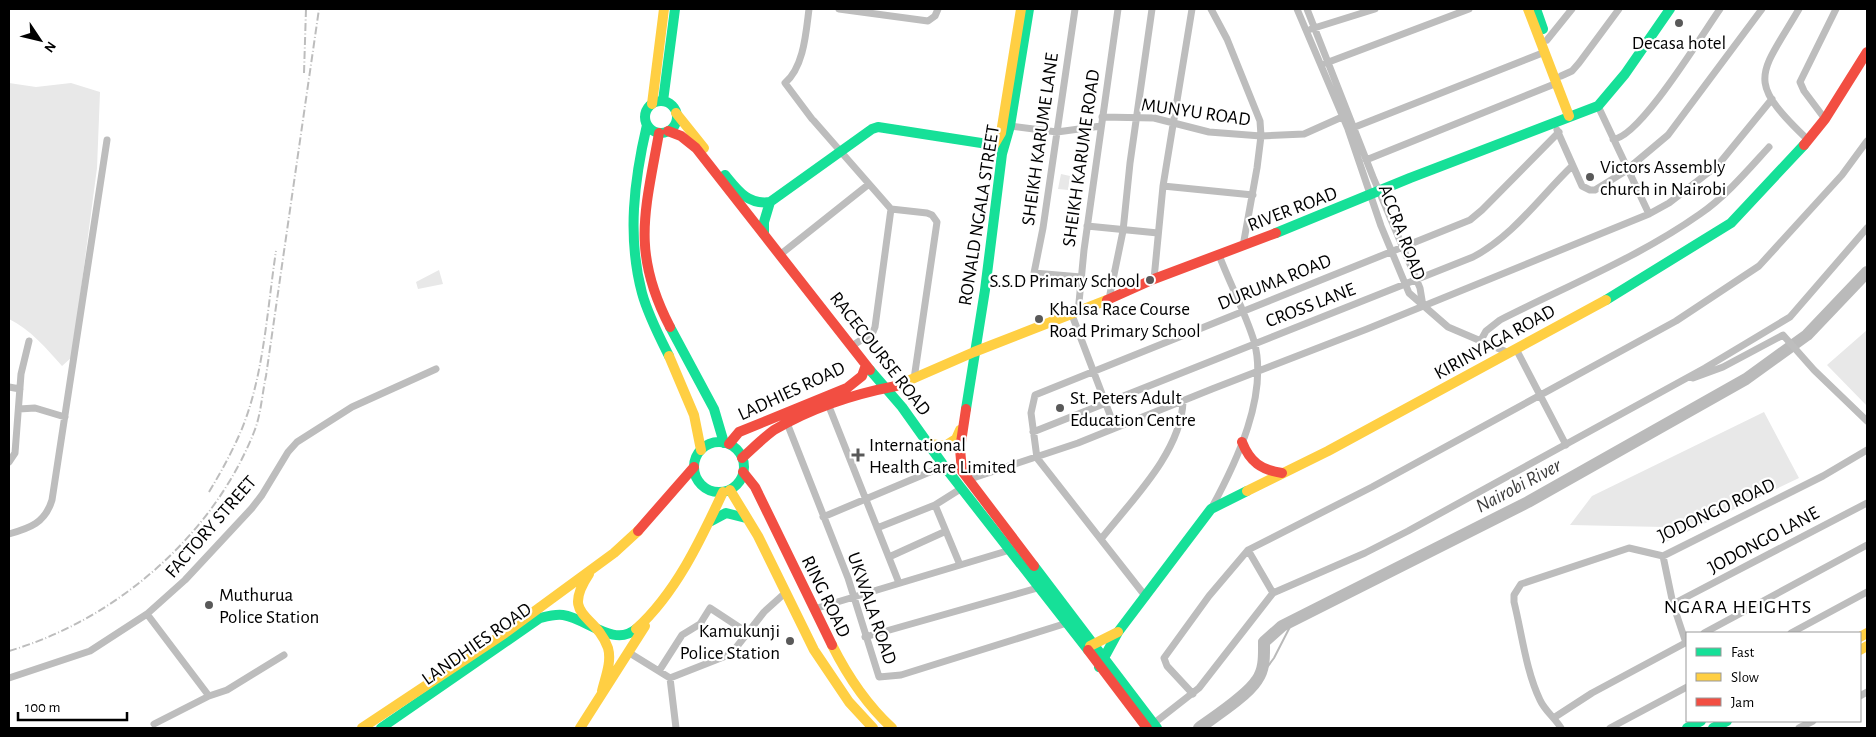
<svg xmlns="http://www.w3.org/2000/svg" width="1876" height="737" font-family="'Alegreya Sans',sans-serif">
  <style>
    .green { fill: #e8e8e8 }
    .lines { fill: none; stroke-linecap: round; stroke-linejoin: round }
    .stream { stroke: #bababa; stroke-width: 2 }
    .river { stroke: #bababa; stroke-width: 12 }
    .street { stroke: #bdbdbd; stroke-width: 7 }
    .fast { stroke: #16e098; stroke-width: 10 }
    .slow { stroke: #ffcf43; stroke-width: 10 }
    .jam { stroke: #f24e42; stroke-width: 10 }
    .rail { stroke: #bdbdbd; stroke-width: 2; stroke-dasharray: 8 2.5 1 2.5; stroke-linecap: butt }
    .poi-dot { fill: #595959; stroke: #fff; stroke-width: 2 }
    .labels { text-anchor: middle; stroke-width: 4.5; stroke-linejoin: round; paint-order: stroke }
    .poi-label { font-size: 19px; fill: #000; stroke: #fff; text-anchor: start }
    .street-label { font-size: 19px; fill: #000; stroke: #fff }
    .water-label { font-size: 20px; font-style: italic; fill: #3d3d3d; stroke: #fff }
    .neighbourhood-label { font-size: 20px; letter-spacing: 1px; fill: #000; stroke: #fff }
  </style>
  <rect width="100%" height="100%" fill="#fff"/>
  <path class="green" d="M 9,83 L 36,87 L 71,83 L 100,92 L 97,168 L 72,357 L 62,366 C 47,349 30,329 9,319 Z
    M 1061,174 L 1070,176 L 1068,190 L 1058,189 Z
    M 439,270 L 443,284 L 418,289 L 416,282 Z
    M 1867,330 L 1867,406 L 1827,365 Z
    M 1764,412 L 1799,478 L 1666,542 L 1664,527 L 1570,525 L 1592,496 Z"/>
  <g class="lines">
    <path class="stream" d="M 1257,681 L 1274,658 L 1294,619"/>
    <path class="river" d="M 1199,728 C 1214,717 1247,696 1257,680 C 1265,669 1264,655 1264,642 L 1282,626 L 1528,502 L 1746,379 L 1807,335 L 1867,272"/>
    <path class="street" d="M 809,9 C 806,32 804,67 785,83 L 812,119
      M 839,9 L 928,21 L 935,16 L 938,9
      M 1075,9 L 1043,228 L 1034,273 L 1081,277
      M 1211,9 L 1227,39 L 1260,121 L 1261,136 L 1257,168 L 1243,246
      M 1297,9 L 1348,129 L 1381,226 L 1409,293 L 1448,327 L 1509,353
      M 1307,9 L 1373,177 L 1420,288 L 1423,306
      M 1799,9 C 1760,76 1744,79 1808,140
      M 1311,29 L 1375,9
      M 1547,40 L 1572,9
      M 1326,63 L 1469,9
      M 1561,76 L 1572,71 L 1579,63 L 1619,9
      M 1598,106 L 1649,214
      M 1102,117 L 1154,118 L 1209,132 L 1261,136 L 1304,134 L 1342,117
      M 1825,119 L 1804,91 L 1800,82 L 1836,9
      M 814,121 L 891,209 L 875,327 L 873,332 L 852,346
      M 1010,126 L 1057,132 L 1101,126
      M 1355,127 L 1545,52
      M 1557,130 L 1582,186 L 1590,190 L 1595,190 L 1624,172 L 1668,135 L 1762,9
      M 1613,139 C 1639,139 1703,33 1720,9
      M 1366,160 L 1557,83
      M 1163,186 L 1253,195
      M 891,209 L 927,213 L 932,215 L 937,222 L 914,379
      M 1087,226 L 1158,233
      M 781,254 L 869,184
      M 1154,279 L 1163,186 L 1192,9
      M 1109,299 L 1123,231 L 1130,163 L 1152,9
      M 1078,313 L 1084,250 L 1118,9
      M 1072,315 L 1115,428
      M 1481,340 L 1486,331 L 1500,320 C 1567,286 1639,257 1700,214 C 1726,196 1747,171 1769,147
      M 1516,349 L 1566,445
      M 1693,378 L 1723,367 L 1783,335 L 1814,370 L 1867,421
      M 9,387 L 20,389
      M 828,404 L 899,583
      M 19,409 L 35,408 L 65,417
      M 787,423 L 848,578 L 879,677 L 901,675 L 1067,623
      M 1033,432 L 1473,257 C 1513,236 1540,197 1572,166
      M 9,462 L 15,453 L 21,374 L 29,341
      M 967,480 L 1078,443 L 1212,389 L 1367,329 L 1649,214 L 1669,203 L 1718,165 L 1772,99
      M 935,505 L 960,565
      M 1211,509 C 1236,463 1269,395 1254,341 C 1245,312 1230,284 1219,255
      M 823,517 L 944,466
      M 877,528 L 935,505 L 962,488
      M 9,534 C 30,528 45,523 52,500 L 107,140
      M 1101,539 C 1131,501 1181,452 1183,402
      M 1248,550 L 1273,593 L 1365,553 L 1408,531 L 1705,368 L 1790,317 L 1867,228
      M 1663,556 L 1673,604 L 1686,643
      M 889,557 L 944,532
      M 1146,597 L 1037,458 L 1031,413 L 1035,395 L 1470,220 L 1482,210 L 1559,132
      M 1673,604 L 1867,503
      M 814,609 L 1010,550
      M 147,614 L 209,696 L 154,724
      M 1704,633 L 1867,545
      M 1791,633 L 1867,592
      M 865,637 L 1041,587
      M 628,652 L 670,678 L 731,654 L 764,612 L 785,593
      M 659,671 L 682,635 L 700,624 L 710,608 L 748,633
      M 9,678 L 90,651 L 147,614 L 185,580 L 252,508 L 262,495 L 288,452 L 297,442 L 352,407 L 436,369
      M 670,678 L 676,728
      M 1193,694 L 1167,666 L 1164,658 L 1209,596 L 1248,550 L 1372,487 L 1676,321 L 1759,266 L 1842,175 L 1867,141
      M 209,696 L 227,690 L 284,655
      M 1860,696 L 1867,692
      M 1555,717 L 1592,693 L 1687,642
      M 1153,724 L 1199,688 L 1273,593
      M 1561,728 C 1555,718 1545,711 1540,700 C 1526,671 1522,634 1514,602 L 1514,595 L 1521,584 L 1629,548 L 1663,556 L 1823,476 L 1867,450
      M 1610,728 L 1687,687
      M 1799,728 L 1813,721"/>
    <path class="fast" d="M 1536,9 L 1543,29
      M 663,101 L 675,9
      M645 117a16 16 0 1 1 32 0a16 16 0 1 1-32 0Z
      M 647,125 C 634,180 627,237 642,293 C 648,315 659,336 669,356
      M 725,175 C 738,191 748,205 770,202 L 872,129 L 878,127 L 994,145 L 1002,154
      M 1276,233 L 1410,178 L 1598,106 L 1625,74 L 1670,9
      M 764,234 L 764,222 L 770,202
      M 1606,300 L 1731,223 L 1804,145
      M 670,327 L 714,409 L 724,443
      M 870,370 L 902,407 L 944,466 L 1088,650
      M 966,409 L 985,290 L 1002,154 L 1010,126 L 1029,9
      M694 467a25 25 0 1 1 50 0a25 25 0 1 1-50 0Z
      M 711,521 L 726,513 L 746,518
      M 1034,566 L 1157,728
      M 1099,667 L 1118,632 L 1211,509 L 1247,491
      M 381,728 L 540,618 C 548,616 555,614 563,615 C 586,618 614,648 636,629
      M 1687,728 L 1701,721
      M 1713,728 L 1727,721"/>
    <path class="slow" d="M 1528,9 L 1569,116
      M 652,104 L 664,9
      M 676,113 L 704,148
      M 994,145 L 1001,133 L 1021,9
      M 669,356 L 694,415 L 701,450
      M 896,386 L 974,352 L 1107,300
      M 930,444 L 945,446 L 956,439 L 960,430
      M 730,490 L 758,536 L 814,650 L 849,702 L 873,728
      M 1247,491 L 1328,451 L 1606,300
      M 589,574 C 560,618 596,613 608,648 C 612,662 605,678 602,691
      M 636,629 C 676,593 701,539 723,492
      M 1860,637 L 1867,633
      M 832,645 C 847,675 867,705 892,728
      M 1090,646 L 1118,632
      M 1860,650 L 1867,646
      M 362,728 L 505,633 L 614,553 L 638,531
      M 580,728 L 645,626"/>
    <path class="jam" d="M 668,131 L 681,136 L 696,148 L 870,370
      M 659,133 C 645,212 631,252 670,327
      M 1804,145 L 1825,119 L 1867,52
      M 1107,300 L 1154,279 L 1276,233
      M 966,409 L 960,449 L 962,471 L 1034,566
      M 1242,442 C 1250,462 1261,470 1282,473
      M 729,444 L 739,432 L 847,388 L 862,376 L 866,365
      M 742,458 C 752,449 763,438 774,430 C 811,408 854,394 896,386
      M 743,472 L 755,487 L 832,645
      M 638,531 L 694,467
      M 1088,650 L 1147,728"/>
    <path class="rail" d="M 304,73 L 306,9
      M 209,492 C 221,472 232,452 241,431 C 264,376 267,310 276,251
      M 9,651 C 115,620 213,536 254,432 C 261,415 262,394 266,376 L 319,9"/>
  </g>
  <g class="poi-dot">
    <circle cx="1679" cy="23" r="5"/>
    <circle cx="1590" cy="177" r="5"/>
    <circle cx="1150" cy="280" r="5"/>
    <circle cx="1039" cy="319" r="5"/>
    <circle cx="1060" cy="408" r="5"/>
    <path d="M855.5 447.5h5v5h5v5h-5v5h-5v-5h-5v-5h5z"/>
    <circle cx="209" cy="605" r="5"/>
    <circle cx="790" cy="641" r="5"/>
  </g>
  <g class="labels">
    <g class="poi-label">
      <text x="1679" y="49" text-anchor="middle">Decasa hotel</text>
      <text x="1600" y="173">Victors Assembly<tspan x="1600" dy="22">church in Nairobi</tspan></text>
      <text x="1140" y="287" text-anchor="end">S.S.D Primary School</text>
      <text x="1049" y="315">Khalsa Race Course<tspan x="1049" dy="22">Road Primary School</tspan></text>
      <text x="1070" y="404">St. Peters Adult<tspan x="1070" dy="22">Education Centre</tspan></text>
      <text x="869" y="451">International<tspan x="869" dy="22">Health Care Limited</tspan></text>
      <text x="219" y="601">Muthurua<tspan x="219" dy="22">Police Station</tspan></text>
      <text x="780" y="637" text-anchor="end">Kamukunji<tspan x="780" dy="22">Police Station</tspan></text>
    </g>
    <g class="street-label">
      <text transform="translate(1196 111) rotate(8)" y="7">MUNYU ROAD</text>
      <text transform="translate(1039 139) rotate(-82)" y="7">SHEIKH KARUME LANE</text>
      <text transform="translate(1080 158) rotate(-82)" y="7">SHEIKH KARUME ROAD</text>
      <text transform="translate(1292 208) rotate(-21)" y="7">RIVER ROAD</text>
      <text transform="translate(978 215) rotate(-81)" y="7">RONALD NGALA STREET</text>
      <text transform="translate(1403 232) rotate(69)" y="7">ACCRA ROAD</text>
      <text transform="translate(1274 281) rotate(-22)" y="7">DURUMA ROAD</text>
      <text transform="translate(1310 304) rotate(-21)" y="7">CROSS LANE</text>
      <text transform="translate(1494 341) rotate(-29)" y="7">KIRINYAGA ROAD</text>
      <text transform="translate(881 353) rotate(52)" y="7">RACECOURSE ROAD</text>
      <text transform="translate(791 390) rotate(-25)" y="7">LADHIES ROAD</text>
      <text transform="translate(1716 509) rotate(-25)" y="7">JODONGO ROAD</text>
      <text transform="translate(210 526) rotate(-49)" y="7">FACTORY STREET</text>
      <text transform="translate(1763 539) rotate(-28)" y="7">JODONGO LANE</text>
      <text transform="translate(827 596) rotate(64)" y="7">RING ROAD</text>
      <text transform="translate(873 608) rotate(71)" y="7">UKWALA ROAD</text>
      <text transform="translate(476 643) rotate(-35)" y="7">LANDHIES ROAD</text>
    </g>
    <g class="water-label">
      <text transform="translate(1518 485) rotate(-28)" y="7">Nairobi River</text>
    </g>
    <g class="neighbourhood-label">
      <text x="1738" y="613">NGARA HEIGHTS</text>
    </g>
  </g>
  <rect width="1876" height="737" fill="none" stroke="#000000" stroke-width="20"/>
  <rect x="1686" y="632" width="175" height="90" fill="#ffffff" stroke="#999999"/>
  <rect x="1696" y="648" width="25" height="8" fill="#16e098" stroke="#999999"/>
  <text x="1731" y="657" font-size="15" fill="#000000">Fast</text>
  <rect x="1696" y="673" width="25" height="8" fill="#ffcf43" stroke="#999999"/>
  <text x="1731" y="682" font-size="15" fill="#000000">Slow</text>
  <rect x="1696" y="698" width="25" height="8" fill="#f24e42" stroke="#999999"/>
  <text x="1731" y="707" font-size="15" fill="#000000">Jam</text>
  <g transform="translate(40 40) rotate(125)" stroke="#ffffff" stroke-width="4" paint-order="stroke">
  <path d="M0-4L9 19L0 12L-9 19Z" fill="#000000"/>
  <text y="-8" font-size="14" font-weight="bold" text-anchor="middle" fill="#000000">N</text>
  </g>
  <path d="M18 712v8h109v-8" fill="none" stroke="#000000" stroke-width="2.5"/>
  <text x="25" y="712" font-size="15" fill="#000000" stroke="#ffffff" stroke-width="4" paint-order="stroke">100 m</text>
</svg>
